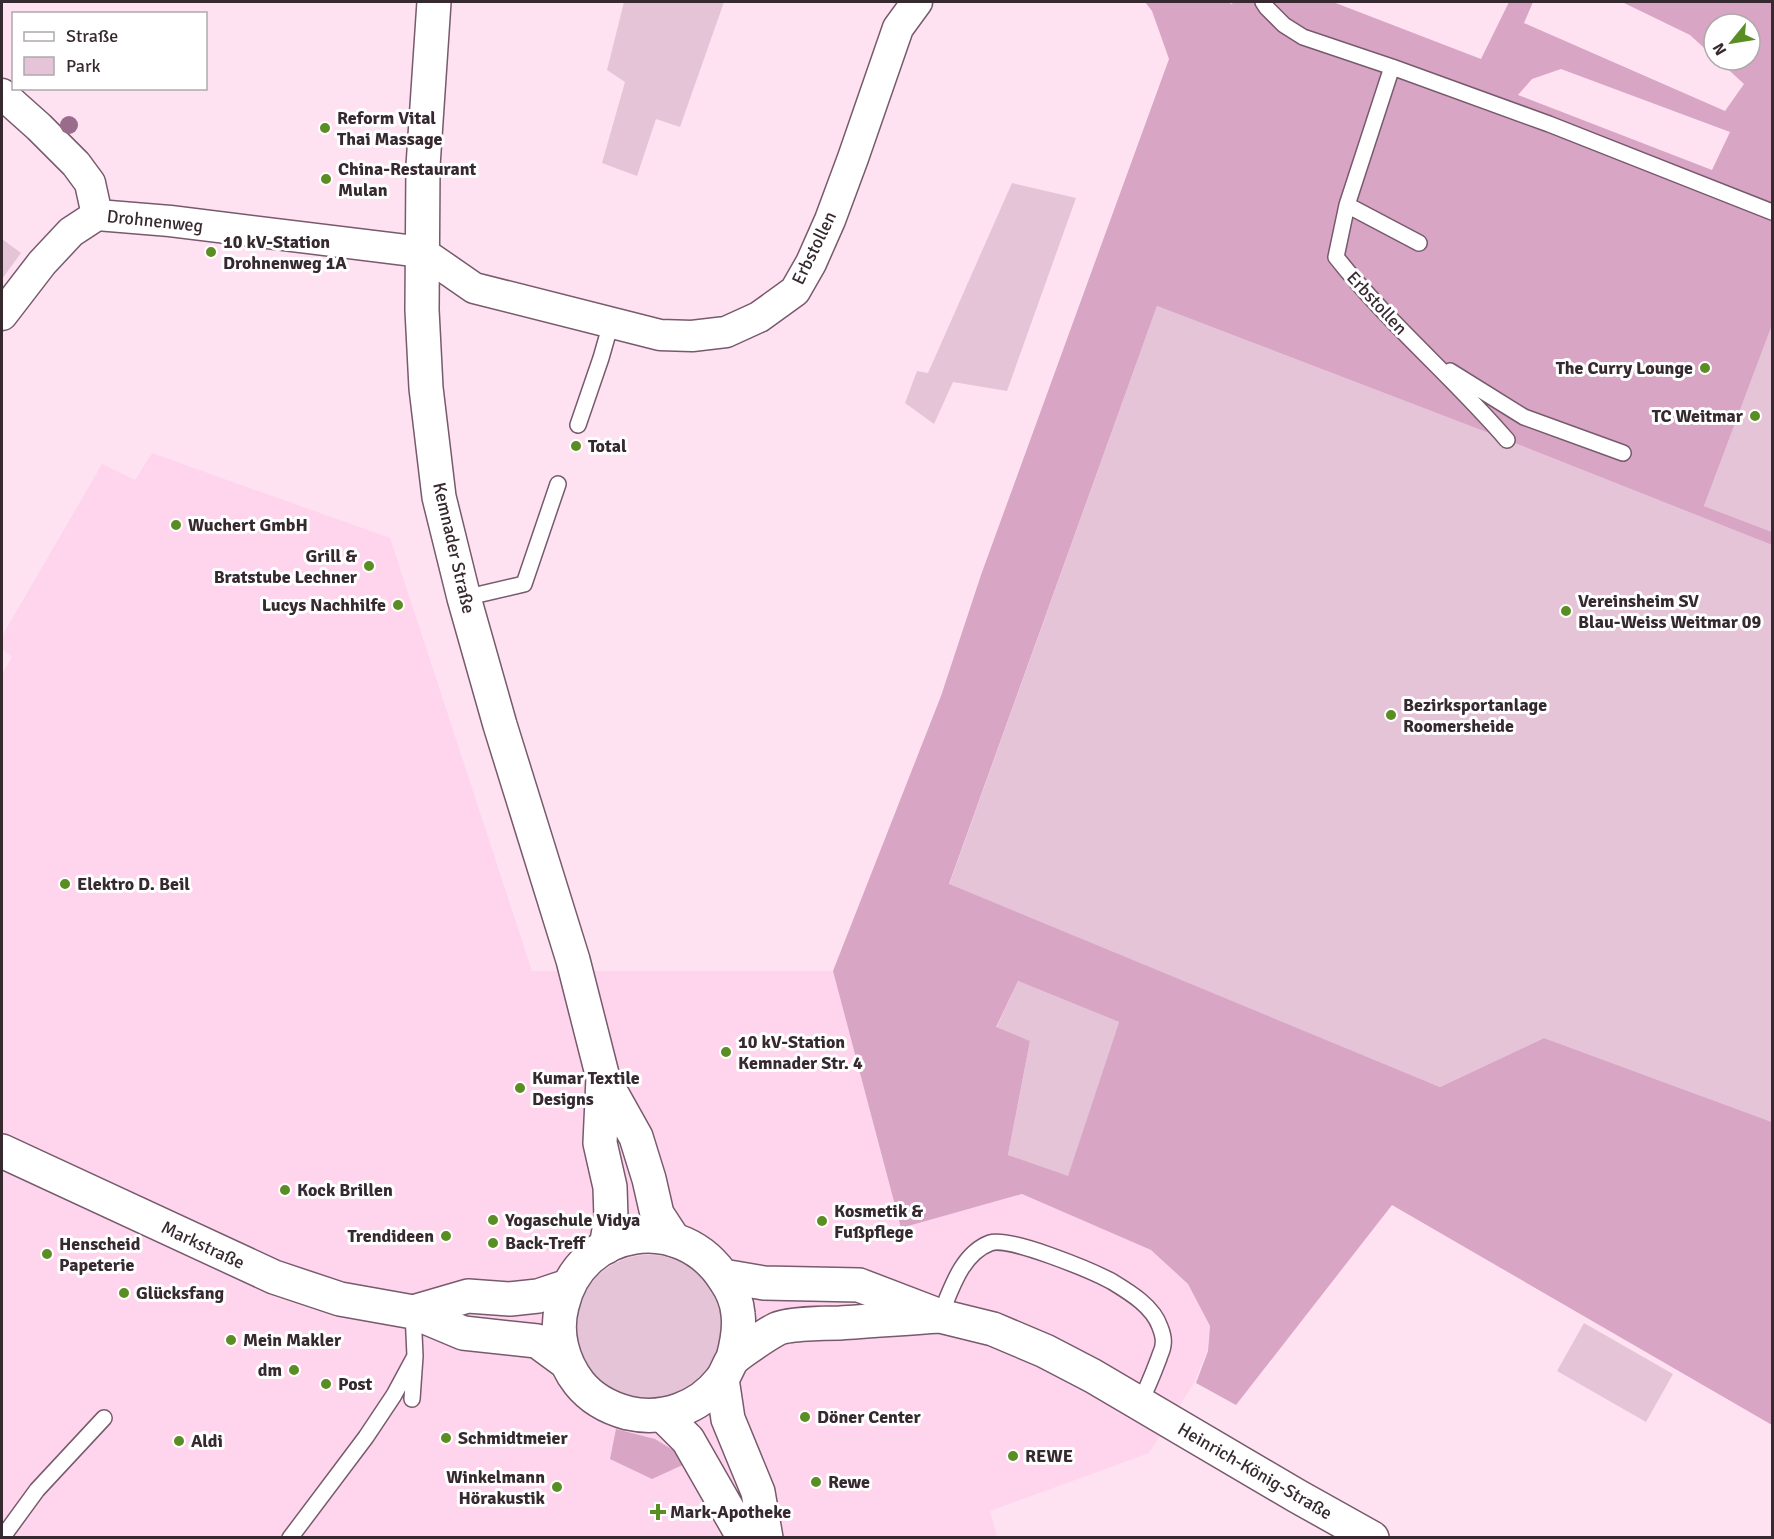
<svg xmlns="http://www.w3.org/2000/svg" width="1774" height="1539" font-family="Signika,sans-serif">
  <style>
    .built { fill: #fed5ed }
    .green { fill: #e5c4d7 }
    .forest { fill: #d8a5c4; fill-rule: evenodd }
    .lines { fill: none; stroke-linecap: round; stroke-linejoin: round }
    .service-casing { stroke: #775a6c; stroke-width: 18 }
    .minor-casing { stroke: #775a6c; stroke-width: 33 }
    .tertiary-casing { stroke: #775a6c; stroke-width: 36 }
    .secondary-casing { stroke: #775a6c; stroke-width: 36 }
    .service { stroke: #fff; stroke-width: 15 }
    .minor { stroke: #fff; stroke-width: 30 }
    .tertiary { stroke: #fff; stroke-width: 33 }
    .secondary { stroke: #fff; stroke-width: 33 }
    .tree { fill: #9a6c8b }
    .poi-dot { fill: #5a8d24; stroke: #fff; stroke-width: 2 }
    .labels { text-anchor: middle; stroke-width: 6; stroke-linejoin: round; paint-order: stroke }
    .poi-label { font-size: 18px; font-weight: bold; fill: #362930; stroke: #fff; text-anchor: start }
    .street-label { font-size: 18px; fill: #362930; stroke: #fff }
  </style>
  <rect width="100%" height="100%" fill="#fee2f2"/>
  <path class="built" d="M 152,453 L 390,538 L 532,971 L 833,971 L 901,1228 L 1022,1194 L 1151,1250 L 1188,1284 L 1210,1326 L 1207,1351 L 1194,1383 L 1149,1453 L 990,1511 L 997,1537 L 2,1537 L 2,674 L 12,657 L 2,649 L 2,636 L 102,464 L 135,480 Z"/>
  <path class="green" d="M 624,2 L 724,2 L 680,127 L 656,119 L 637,176 L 602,163 L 625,82 L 607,70 Z
    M 1012,183 L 1076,198 L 1007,391 L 953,382 L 934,424 L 905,403 L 917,371 L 928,373 Z
    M 2,239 L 21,253 L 2,279 Z
    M 1157,306 L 1507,440 L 1772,545 L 1772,1122 L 1544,1038 L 1440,1087 L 949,885 Z
    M 1772,325 L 1772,532 L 1704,506 Z
    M 1018,981 L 1119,1022 L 1068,1177 L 1008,1155 L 1030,1041 L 996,1028 Z
    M576 1328a73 73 0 1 1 146 0a73 73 0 1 1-146 0Z
    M 1584,1323 L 1673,1374 L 1646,1422 L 1557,1371 Z"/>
  <path class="forest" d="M 1145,2 L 1229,2 L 1231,4 L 1235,2 L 1333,2 L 1481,59 L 1509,2 L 1533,2 L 1524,23 L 1725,111 L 1744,84 L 1718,60 L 1750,60 L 1750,24 L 1714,24 L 1714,57 L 1690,35 L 1622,2 L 1772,2 L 1772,325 L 1704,506 L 1772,532 L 1772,545 L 1507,440 L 1157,306 L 949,884 L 1440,1087 L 1544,1038 L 1772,1122 L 1772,1425 L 1392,1205 L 1236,1405 L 1196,1383 L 1208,1351 L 1210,1326 L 1188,1284 L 1151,1250 L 1022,1194 L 901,1228 L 833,971 L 941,696 L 981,575 L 1169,59 L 1152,11 ZM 1561,69 L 1730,132 L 1712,170 L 1518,95 L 1532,79 ZM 1018,981 L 1119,1022 L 1068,1176 L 1008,1155 L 1030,1041 L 996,1027 Z
    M 616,1429 L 655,1439 L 673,1450 L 687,1463 L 652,1479 L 610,1459 Z"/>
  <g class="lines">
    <defs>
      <path id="service" d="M 1263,2 L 1267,8 L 1284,25 L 1303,37 L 1392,67 L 1549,124 L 1772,212
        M 1392,67 L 1347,205 L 1336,257 C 1388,323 1453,377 1507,440
        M 1347,205 L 1419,243
        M 1450,371 L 1524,417 L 1623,453
        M 578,425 L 601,358 L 611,323
        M 464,598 L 524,584 L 558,484
        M 940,1316 C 951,1290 961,1254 990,1243 C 1009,1236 1092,1271 1111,1281 C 1129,1292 1153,1306 1160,1327 C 1162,1332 1164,1340 1163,1345 C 1163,1349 1160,1354 1159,1358 C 1153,1374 1147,1389 1139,1404
        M 412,1399 L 415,1356 L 413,1312
        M 2,1538 L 37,1490 L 104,1418
        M 290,1538 L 366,1437 L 394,1395 L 415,1356"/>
      <path id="minor" d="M 2,94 L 39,127 L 76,164 L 90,183 L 97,215
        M 2,315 L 42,263 L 71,232 L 97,215 L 170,221 L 422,252 L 474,288 L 660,335 L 692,336 L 726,332 L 759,317 L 795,291 L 811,263 L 830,220 L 853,158 L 898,28 L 917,2"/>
      <path id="tertiary" d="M 434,2 L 423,166 L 422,310 L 426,388 L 439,497 L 464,598 L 500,725 L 573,960 L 603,1078 L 636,1137 L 649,1179 L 657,1214 L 674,1240
        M 603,1078 L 600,1143 L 610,1187 L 611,1218 L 606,1247
        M 722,1379 L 728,1419 L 758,1492 L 766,1538
        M 663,1415 L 688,1440 L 744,1538"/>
      <path id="secondary" d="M 2,1151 L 274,1277 L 340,1299 L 413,1312 L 463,1333 L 537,1341 L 567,1363
        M 723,1276 L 764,1283 L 859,1285 L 940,1316 L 993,1329 L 1045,1351 L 1093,1376 L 1297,1496 L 1372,1538
        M 413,1312 L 468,1296 L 510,1299 L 538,1296 L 568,1286
        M 733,1358 C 737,1343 740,1329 738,1314 C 737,1302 732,1290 725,1280 C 682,1211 580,1226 562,1306 C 555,1332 562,1361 579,1383 C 591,1398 609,1408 628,1413 C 663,1421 699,1408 721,1380 C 726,1374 728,1366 732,1360 C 737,1354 769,1333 777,1329 C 787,1324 826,1323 840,1323 C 873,1321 906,1318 940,1316"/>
    </defs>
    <use href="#service" class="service-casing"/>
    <use href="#minor" class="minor-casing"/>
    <use href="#tertiary" class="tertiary-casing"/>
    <use href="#secondary" class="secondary-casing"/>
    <use href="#service" class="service"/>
    <use href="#minor" class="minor"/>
    <use href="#tertiary" class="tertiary"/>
    <use href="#secondary" class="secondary"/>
  </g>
  <circle class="tree" cx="69" cy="125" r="9"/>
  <g class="poi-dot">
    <circle cx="325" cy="128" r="6"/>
    <circle cx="326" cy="179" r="6"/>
    <circle cx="211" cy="252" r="6"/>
    <circle cx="1705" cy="368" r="6"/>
    <circle cx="1755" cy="416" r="6"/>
    <circle cx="576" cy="446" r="6"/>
    <circle cx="176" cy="525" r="6"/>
    <circle cx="369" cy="566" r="6"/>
    <circle cx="398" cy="605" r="6"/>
    <circle cx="1566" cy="611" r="6"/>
    <circle cx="1391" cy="715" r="6"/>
    <circle cx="65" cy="884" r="6"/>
    <circle cx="726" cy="1052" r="6"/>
    <circle cx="520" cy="1088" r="6"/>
    <circle cx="285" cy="1190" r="6"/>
    <circle cx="493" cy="1220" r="6"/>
    <circle cx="822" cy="1221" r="6"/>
    <circle cx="446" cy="1236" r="6"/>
    <circle cx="493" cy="1243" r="6"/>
    <circle cx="47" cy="1254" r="6"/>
    <circle cx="124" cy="1293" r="6"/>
    <circle cx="231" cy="1340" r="6"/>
    <circle cx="294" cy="1370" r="6"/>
    <circle cx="326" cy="1384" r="6"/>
    <circle cx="805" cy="1417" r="6"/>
    <circle cx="446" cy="1438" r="6"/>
    <circle cx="179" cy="1441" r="6"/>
    <circle cx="1013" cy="1456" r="6"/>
    <circle cx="816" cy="1482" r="6"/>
    <circle cx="557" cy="1487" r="6"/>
    <path d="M655 1503h6v6h6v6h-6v6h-6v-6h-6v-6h6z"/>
  </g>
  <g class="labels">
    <g class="poi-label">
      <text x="337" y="124">Reform Vital<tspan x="337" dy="21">Thai Massage</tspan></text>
      <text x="338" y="175">China-Restaurant<tspan x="338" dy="21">Mulan</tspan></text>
      <text x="223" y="248">10 kV-Station<tspan x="223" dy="21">Drohnenweg 1A</tspan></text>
      <text x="1693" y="374" text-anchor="end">The Curry Lounge</text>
      <text x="1743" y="422" text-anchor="end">TC Weitmar</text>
      <text x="588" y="452">Total</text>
      <text x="188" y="531">Wuchert GmbH</text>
      <text x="357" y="562" text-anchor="end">Grill &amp;<tspan x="357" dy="21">Bratstube Lechner</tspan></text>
      <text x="1578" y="607">Vereinsheim SV<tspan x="1578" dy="21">Blau-Weiss Weitmar 09</tspan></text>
      <text x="386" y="611" text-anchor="end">Lucys Nachhilfe</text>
      <text x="1403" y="711">Bezirksportanlage<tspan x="1403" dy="21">Roomersheide</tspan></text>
      <text x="77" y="890">Elektro D. Beil</text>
      <text x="738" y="1048">10 kV-Station<tspan x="738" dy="21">Kemnader Str. 4</tspan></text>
      <text x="532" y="1084">Kumar Textile<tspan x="532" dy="21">Designs</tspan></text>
      <text x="297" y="1196">Kock Brillen</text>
      <text x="834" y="1217">Kosmetik &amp;<tspan x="834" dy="21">Fußpflege</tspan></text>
      <text x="505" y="1226">Yogaschule Vidya</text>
      <text x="434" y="1242" text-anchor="end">Trendideen</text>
      <text x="505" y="1249">Back-Treff</text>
      <text x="59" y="1250">Henscheid<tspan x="59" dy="21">Papeterie</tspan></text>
      <text x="136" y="1299">Glücksfang</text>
      <text x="243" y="1346">Mein Makler</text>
      <text x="282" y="1376" text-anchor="end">dm</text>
      <text x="338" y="1390">Post</text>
      <text x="817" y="1423">Döner Center</text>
      <text x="458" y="1444">Schmidtmeier</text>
      <text x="191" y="1447">Aldi</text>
      <text x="1025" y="1462">REWE</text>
      <text x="545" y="1483" text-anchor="end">Winkelmann<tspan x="545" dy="21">Hörakustik</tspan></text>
      <text x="828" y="1488">Rewe</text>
      <text x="670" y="1518">Mark-Apotheke</text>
    </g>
    <g class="street-label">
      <text transform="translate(155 221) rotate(6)" y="6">Drohnenweg</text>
      <text transform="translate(814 248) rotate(-64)" y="6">Erbstollen</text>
      <text transform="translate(1377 303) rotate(47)" y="6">Erbstollen</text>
      <text transform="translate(454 548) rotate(77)" y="6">Kemnader Straße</text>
      <text transform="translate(203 1245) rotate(25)" y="6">Markstraße</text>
      <text transform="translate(1255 1471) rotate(30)" y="6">Heinrich-König-Straße</text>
    </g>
  </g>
  <rect width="1774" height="1539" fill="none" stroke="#362930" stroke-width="6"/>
  <rect x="12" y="12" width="195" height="78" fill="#ffffff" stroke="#afa9ac" stroke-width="1.5"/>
  <rect x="24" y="32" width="30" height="9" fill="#ffffff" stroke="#afa9ac" stroke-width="1.5"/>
  <text x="66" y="42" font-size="18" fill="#362930">Straße</text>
  <rect x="24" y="57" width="30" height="18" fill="#e5c4d7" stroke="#afa9ac" stroke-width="1.5"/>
  <text x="66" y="72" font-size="18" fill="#362930">Park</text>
  <g transform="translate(1732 42) rotate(240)"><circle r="28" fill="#ffffff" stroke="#afa9ac" stroke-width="1.5"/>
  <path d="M0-4.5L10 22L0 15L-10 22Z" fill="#5a8d24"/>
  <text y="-9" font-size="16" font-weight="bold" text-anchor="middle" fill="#362930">N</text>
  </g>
</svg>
